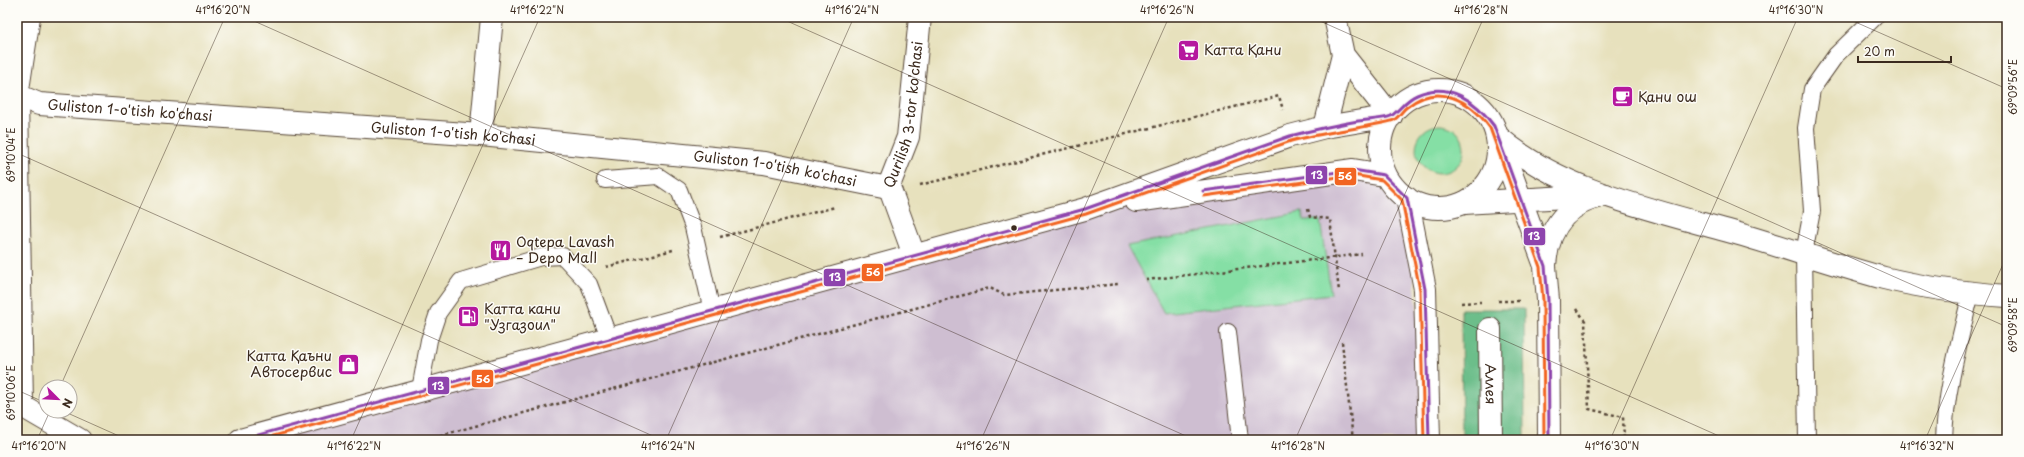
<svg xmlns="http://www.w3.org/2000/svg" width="2024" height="457" font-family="'Playpen Sans',sans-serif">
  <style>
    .industrial { fill: #cebed1 }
    .green { fill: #85dfa5; stroke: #608462 }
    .forest { fill: #6cbe8a; stroke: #547454 }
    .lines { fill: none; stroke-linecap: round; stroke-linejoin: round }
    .service-casing { stroke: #554536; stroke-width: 18 }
    .pedestrian-casing { stroke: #554536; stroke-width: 24 }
    .minor-casing { stroke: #554536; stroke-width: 24 }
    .tertiary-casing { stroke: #554536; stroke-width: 24 }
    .secondary-casing { stroke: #554536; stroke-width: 24 }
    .path { stroke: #554536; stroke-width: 2.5; stroke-dasharray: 3 3; stroke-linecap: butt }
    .service { stroke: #fff; stroke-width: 16 }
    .pedestrian { stroke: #fff; stroke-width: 22 }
    .minor { stroke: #fff; stroke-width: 22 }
    .tertiary { stroke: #fff; stroke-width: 22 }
    .secondary { stroke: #fff; stroke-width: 22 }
    .bus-1-casing { stroke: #fdfcf7; stroke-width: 6 }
    .bus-2-casing { stroke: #fdfcf7; stroke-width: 6 }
    .bus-1 { stroke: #8e44ad; stroke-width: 3 }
    .bus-2 { stroke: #f26522; stroke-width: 3 }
    .ticks { fill: none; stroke: #3b2a1e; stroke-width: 1; stroke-opacity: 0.45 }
    .bus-dot { fill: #3b2a1e; stroke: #fdfcf7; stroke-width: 1.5 }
    .labels { text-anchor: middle; stroke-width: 3; stroke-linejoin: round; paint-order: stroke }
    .poi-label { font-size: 14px; fill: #3b2a1e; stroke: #fdfcf7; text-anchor: start }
    .street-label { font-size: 14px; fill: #3b2a1e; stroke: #fdfcf7 }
    .line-badge { stroke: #fdfcf7; stroke-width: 1.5 }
    .badge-label { font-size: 11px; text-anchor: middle; font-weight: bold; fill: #fff }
    .neatline { fill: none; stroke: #3b2a1e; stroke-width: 1.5 }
    .ticks-label { font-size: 10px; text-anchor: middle; fill: #3b2a1e }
  </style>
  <rect width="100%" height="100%" fill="#fdfcf7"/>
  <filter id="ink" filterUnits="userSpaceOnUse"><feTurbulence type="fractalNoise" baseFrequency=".025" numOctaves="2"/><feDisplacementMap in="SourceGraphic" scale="8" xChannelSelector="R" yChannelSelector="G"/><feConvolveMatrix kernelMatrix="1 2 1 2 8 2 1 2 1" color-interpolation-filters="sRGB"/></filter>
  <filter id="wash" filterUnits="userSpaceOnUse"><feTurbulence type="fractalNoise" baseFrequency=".012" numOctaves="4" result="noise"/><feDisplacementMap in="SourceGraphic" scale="16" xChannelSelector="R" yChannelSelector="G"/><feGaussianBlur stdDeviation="0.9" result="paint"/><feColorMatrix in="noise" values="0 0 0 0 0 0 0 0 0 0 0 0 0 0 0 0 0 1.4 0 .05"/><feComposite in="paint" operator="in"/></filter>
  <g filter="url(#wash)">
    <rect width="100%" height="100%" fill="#e7e1bd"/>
    <path class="industrial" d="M 1384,175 L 1407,198 L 1429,440 L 240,440 L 1085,209 Z"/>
    <path class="green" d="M1416 149a24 24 0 1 1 48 0a24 24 0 1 1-48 0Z
      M 1302,212 L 1304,220 L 1320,220 L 1331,294 L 1164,313 L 1127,246 Z"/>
    <path class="forest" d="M 1461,309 L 1524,309 L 1525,440 L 1462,440 Z"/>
  </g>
  <g filter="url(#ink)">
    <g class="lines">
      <defs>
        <path id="service" d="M 605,180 L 658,176 L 679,190 L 693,227 L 712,311
          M 1228,332 L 1240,440
          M 420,390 L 429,340 L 438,313 L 461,281 L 541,257 L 563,256 L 589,284 L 609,338
          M 1807,440 L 1804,253 L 1812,211 L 1806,128 L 1812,89 L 1836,55 L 1875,17
          M 1944,440 C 1945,393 1960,339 1971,293"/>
        <g id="pedestrian">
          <path id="s1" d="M 1490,329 L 1491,440"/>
        </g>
        <g id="minor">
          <path d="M 29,17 L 17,96 L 22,406 L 80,440"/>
          <path id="s2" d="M 17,95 L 39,104 L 481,135 L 764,163 L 888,188"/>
          <path d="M 481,135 L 492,17"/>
          <path d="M 1497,136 C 1560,192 1659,211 1739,234 C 1787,248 1835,265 1884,278 C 1924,288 1966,293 2007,296"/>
          <path d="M 1464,203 L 1601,195"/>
          <path id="s3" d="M 914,255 L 891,192 L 888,188 L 908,137 L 920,17"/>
        </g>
        <path id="tertiary" d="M 1335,17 L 1343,55 L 1391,116
          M 1325,127 L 1343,55"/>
        <path id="secondary" d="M1380 149a59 59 0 1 1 118 0a59 59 0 1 1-118 0Z
          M 1500,143 L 1545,266 L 1548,300 L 1549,440
          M 1407,198 L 1425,289 L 1429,440
          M 1136,201 L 1353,170 L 1384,175
          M 1545,265 C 1548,227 1567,202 1606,195
          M 240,440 L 1085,209 L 1290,136 L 1325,127 L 1391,116"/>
      </defs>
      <use href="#service" class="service-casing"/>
      <use href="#pedestrian" class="pedestrian-casing"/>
      <use href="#minor" class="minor-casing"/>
      <use href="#tertiary" class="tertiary-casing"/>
      <use href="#secondary" class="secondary-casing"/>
      <path class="path" d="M 920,185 L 1279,96 L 1283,110
        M 1308,209 L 1310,217 L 1330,219 L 1339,291
        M 720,237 L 835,207
        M 606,267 L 673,250
        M 1146,280 L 1362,254
        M 1498,301 L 1521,301
        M 1461,303 L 1481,302
        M 1577,309 L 1585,321 L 1589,409 L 1623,417 L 1624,440
        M 1342,342 L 1353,440
        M 423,440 L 990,288 L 1004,295 L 1118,284"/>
      <use href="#service" class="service"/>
      <use href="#pedestrian" class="pedestrian"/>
      <use href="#minor" class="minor"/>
      <use href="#tertiary" class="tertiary"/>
      <use href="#secondary" class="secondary"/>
      <defs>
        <path id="bus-1" d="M 1203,191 L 1353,170 L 1384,175 L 1407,198 L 1425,289 L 1429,440
          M 240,440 L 1085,209 L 1290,136 C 1313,130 1335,125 1358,121 C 1366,120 1385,119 1391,116 C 1400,110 1405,100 1417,95 C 1449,81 1476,101 1494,126 L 1545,266 L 1548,300 L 1549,440"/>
        <path id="bus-2" d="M 1204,196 L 1353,175 L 1382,180 L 1402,200 L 1420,290 L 1424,440
          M 259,440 L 1086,214 L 1291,141 C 1325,132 1358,129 1391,121 C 1398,120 1401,111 1407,107 C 1438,82 1470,100 1490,128 L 1540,267 L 1543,300 L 1544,440"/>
      </defs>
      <use href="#bus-1" class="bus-1-casing"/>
      <use href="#bus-2" class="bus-2-casing"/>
      <use href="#bus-1" class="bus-1"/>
      <use href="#bus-2" class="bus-2"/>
    </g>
  </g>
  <path class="ticks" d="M 245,17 L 1195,440M 778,17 L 1728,440M 1311,17 L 2007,327M 1844,17 L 2007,89M 17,153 L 662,440M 60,387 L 225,17M 17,390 L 46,403M 63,411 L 128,440M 37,440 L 50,411M 351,440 L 540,17M 666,440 L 854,17M 981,440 L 1169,17M 1295,440 L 1484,17M 1610,440 L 1798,17M 1925,440 L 2007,255"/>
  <defs>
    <symbol id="supermarket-square" viewBox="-11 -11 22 22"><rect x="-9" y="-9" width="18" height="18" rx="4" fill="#b5179e" stroke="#fdfcf7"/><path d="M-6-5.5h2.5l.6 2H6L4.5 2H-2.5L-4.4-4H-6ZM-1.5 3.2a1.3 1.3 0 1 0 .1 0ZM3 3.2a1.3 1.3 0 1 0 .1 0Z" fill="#fff"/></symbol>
    <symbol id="cafe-square" viewBox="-11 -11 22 22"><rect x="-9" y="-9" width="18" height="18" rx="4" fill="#b5179e" stroke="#fdfcf7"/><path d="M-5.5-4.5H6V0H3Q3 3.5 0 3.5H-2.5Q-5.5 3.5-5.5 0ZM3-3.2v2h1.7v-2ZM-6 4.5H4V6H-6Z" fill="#fff"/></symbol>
    <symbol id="restaurant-square" viewBox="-11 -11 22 22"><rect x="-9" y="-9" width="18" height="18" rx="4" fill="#b5179e" stroke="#fdfcf7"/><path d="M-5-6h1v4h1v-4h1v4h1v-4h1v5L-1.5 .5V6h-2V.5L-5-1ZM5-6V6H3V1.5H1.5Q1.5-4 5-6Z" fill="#fff"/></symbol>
    <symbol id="fuel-square" viewBox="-11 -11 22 22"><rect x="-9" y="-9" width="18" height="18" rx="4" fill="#b5179e" stroke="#fdfcf7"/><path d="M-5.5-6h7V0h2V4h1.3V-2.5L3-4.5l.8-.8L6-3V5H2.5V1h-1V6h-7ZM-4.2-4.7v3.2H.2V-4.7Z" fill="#fff"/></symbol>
    <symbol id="shop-square" viewBox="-11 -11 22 22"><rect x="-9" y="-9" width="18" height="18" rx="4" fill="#b5179e" stroke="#fdfcf7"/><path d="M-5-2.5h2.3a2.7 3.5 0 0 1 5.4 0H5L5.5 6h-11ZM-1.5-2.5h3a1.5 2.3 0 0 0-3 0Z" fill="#fff"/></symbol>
  </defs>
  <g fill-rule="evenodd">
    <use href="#supermarket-square" x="1176" y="38" width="25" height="25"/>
    <use href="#cafe-square" x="1610" y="84" width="25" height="25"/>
    <use href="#restaurant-square" x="488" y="238" width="25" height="25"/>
    <use href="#fuel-square" x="456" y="304" width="25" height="25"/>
    <use href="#shop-square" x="336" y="352" width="25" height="25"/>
  </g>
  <circle class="bus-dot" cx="1014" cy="228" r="3.5"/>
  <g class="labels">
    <g class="poi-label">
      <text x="1204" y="55">Катта Қани</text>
      <text x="1638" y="102">Қани ош</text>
      <text x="516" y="247">Oqtepa Lavash<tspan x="516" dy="16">– Depo Mall</tspan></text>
      <text x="484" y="314">Катта кани<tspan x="484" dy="16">"Узгазоил"</tspan></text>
      <text x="332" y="361" text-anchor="end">Катта Қаъни<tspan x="332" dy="16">Автосервис</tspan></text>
    </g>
    <g class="street-label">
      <text dy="5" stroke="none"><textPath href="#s2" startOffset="115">Guliston 1-o'tish ko'chasi</textPath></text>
      <text dy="5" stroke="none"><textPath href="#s3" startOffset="148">Qurilish 3-tor ko'chasi</textPath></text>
      <text dy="5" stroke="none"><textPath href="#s2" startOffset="439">Guliston 1-o'tish ko'chasi</textPath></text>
      <text dy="5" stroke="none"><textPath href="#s2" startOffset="763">Guliston 1-o'tish ko'chasi</textPath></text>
      <text dy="5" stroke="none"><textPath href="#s1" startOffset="55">Аллея</textPath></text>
    </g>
  </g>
  <g class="line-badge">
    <rect x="1305" y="165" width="23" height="20" rx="4" fill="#8e44ad"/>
    <rect x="1334" y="167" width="23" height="19" rx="4" fill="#f26522"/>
    <rect x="1523" y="227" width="23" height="19" rx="4" fill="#8e44ad"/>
    <rect x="861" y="263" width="23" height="19" rx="4" fill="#f26522"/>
    <rect x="823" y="268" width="23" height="19" rx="4" fill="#8e44ad"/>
    <rect x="471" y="369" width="23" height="19" rx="4" fill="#f26522"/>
    <rect x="427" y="376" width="23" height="19" rx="4" fill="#8e44ad"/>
  </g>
  <g class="badge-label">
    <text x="1317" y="179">13</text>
    <text x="1345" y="180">56</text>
    <text x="1534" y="240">13</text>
    <text x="873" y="276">56</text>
    <text x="835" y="281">13</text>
    <text x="483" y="383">56</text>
    <text x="438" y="390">13</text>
  </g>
  <rect width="2024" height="457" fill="none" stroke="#fdfcf7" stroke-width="44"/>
  <g transform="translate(58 399) rotate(114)"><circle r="19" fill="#fdfcf7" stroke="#afa8a0"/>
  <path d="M0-3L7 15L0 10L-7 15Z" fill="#b5179e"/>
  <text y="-6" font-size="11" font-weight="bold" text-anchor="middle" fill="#3b2a1e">N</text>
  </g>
  <path d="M1858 56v6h93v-6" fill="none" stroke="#3b2a1e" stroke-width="2"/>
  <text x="1864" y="56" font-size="12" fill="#3b2a1e" stroke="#fdfcf7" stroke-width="3" paint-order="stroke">20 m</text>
  <rect x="22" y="22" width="1980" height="413" class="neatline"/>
  <g class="ticks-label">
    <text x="223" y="14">41°16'20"N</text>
    <text x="537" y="14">41°16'22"N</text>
    <text x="852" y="14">41°16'24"N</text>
    <text x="1167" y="14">41°16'26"N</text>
    <text x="1481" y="14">41°16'28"N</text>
    <text x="1796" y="14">41°16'30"N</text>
    <text transform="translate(2013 87) rotate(-90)" y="4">69°09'56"E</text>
    <text transform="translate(11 155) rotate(-90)" y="4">69°10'04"E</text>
    <text transform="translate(2013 325) rotate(-90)" y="4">69°09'58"E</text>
    <text transform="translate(11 393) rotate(-90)" y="4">69°10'06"E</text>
    <text x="39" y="450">41°16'20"N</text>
    <text x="354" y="450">41°16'22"N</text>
    <text x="668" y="450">41°16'24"N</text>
    <text x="983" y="450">41°16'26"N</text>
    <text x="1298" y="450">41°16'28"N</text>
    <text x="1612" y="450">41°16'30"N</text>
    <text x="1927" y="450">41°16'32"N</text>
  </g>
</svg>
